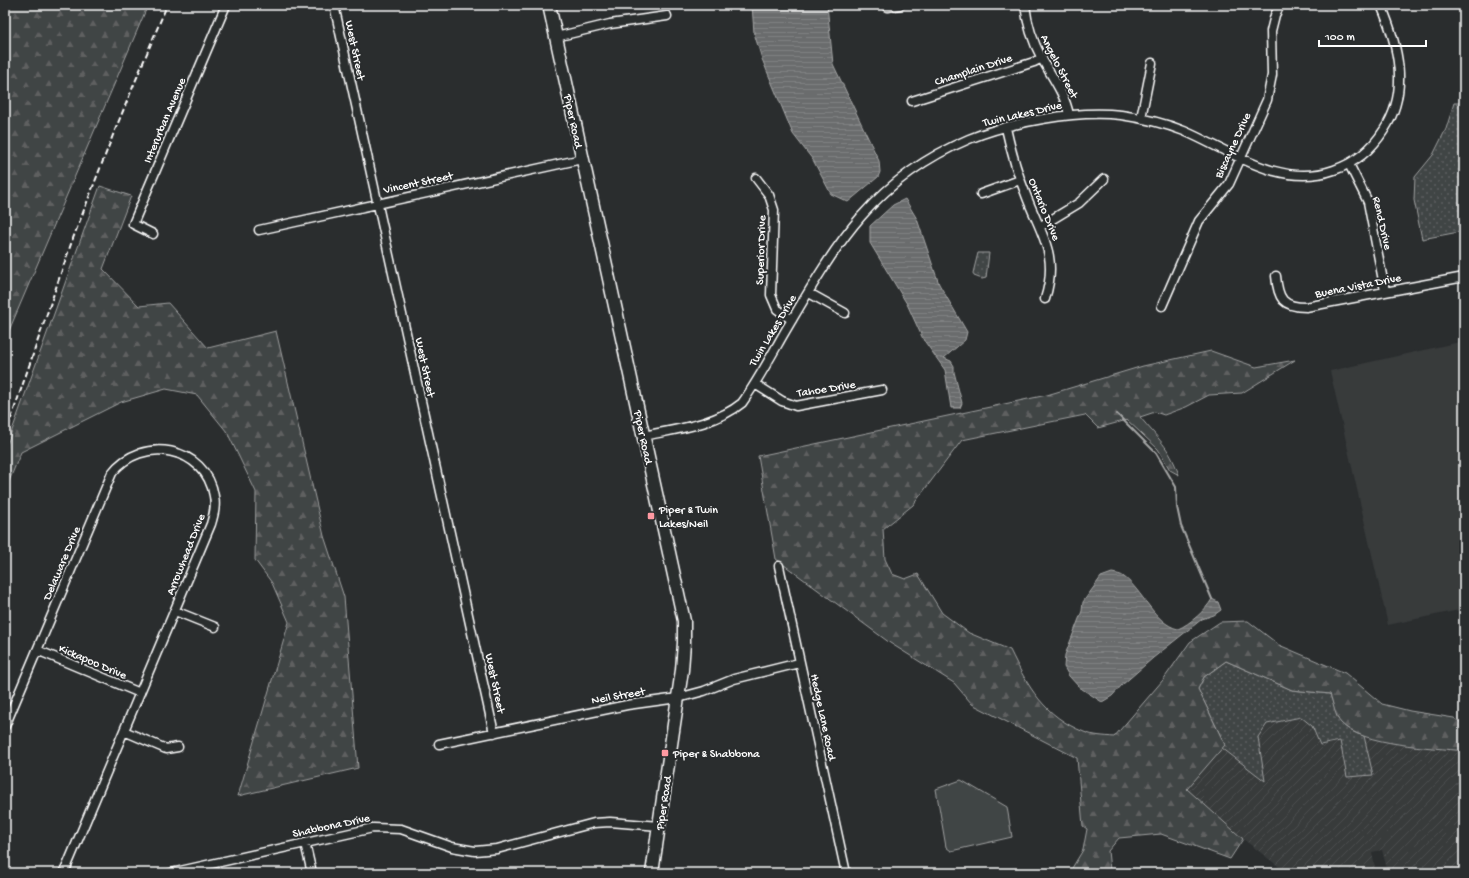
<svg xmlns="http://www.w3.org/2000/svg" width="1469" height="878" font-family="'Gochi Hand',sans-serif">
  <style>
    .built { fill: #373a3b }
    .industrial { fill: url(#industrial-furrows) }
    .grass { fill: url(#grass-dots); stroke: #a0a2a2 }
    .forest { fill: url(#forest-firs); stroke: #a0a2a2 }
    .pitch { fill: #414445; stroke: #a0a2a2 }
    .water { fill: url(#water-rules); stroke: #a6a7a7 }
    .lines { fill: none; stroke-linecap: round; stroke-linejoin: round }
    .stream { stroke: #a6a7a7; stroke-width: 2 }
    .street-casing { stroke: #fff; stroke-width: 11 }
    .secondary-casing { stroke: #fff; stroke-width: 15 }
    .street { stroke: #2a2d2e; stroke-width: 8 }
    .secondary { stroke: #2a2d2e; stroke-width: 12 }
    .rail { stroke: #fff; stroke-width: 2; stroke-dasharray: 6 3; stroke-linecap: butt }
    .poi-dot { fill: #ff9aa2; stroke: #2a2d2e; stroke-width: 1.5 }
    .labels { text-anchor: middle; stroke-width: 4; stroke-linejoin: round; paint-order: stroke }
    .street-label { font-size: 12px; fill: #fff; stroke: #2a2d2e }
    .poi-label { font-size: 12px; fill: #fff; stroke: #2a2d2e; text-anchor: start }
  </style>
  <defs>
    <pattern id="industrial-furrows" width="10" height="10" patternUnits="userSpaceOnUse"><rect width="10" height="10" fill="#373a3b"/><path d="M-1 1l2-2M0 10L10 0M9 11l2-2" fill="none" stroke="#4b4e4f"/></pattern>
    <pattern id="grass-dots" width="8" height="8" patternUnits="userSpaceOnUse"><rect width="8" height="8" fill="#414445"/><path d="M2 2h.1M6 6h.1" fill="none" stroke="#5e6061" stroke-width="1.8" stroke-linecap="round"/></pattern>
    <pattern id="forest-firs" width="22" height="20" patternUnits="userSpaceOnUse"><rect width="22" height="20" fill="#414445"/><path d="M5 1l3.5 6h-7zM16 11l3.5 6h-7z" fill="#5e6061"/></pattern>
    <pattern id="water-rules" width="6" height="5" patternUnits="userSpaceOnUse"><rect width="6" height="5" fill="#6a6c6d"/><path d="M0 2.5h6" fill="none" stroke="#808283"/></pattern>
  </defs>
  <rect width="100%" height="100%" fill="#2a2d2e"/>
  <filter id="ink" filterUnits="userSpaceOnUse"><feTurbulence type="fractalNoise" baseFrequency=".025" numOctaves="2"/><feDisplacementMap in="SourceGraphic" scale="8" xChannelSelector="R" yChannelSelector="G"/><feConvolveMatrix kernelMatrix="1 2 1 2 8 2 1 2 1" color-interpolation-filters="sRGB"/></filter>
  <g filter="url(#ink)">
    <path class="built" d="M 1464,341 L 1464,609 L 1388,625 L 1330,371 Z"/>
    <path class="industrial" d="M 1301,717 L 1312,726 L 1320,745 L 1340,741 L 1372,775 L 1364,736 L 1376,740 L 1464,751 L 1464,873 L 1388,873 L 1382,850 L 1372,852 L 1376,873 L 1287,873 L 1243,839 L 1187,789 L 1222,748 L 1264,781 L 1258,737 L 1267,724 Z"/>
    <path class="grass" d="M 1454,103 L 1461,103 L 1464,118 L 1464,231 L 1422,239 L 1414,200 L 1415,177 L 1433,155 L 1446,129 Z
      M 978,253 L 989,253 L 986,278 L 982,279 L 974,276 L 973,273 Z
      M 1226,661 L 1292,690 L 1330,694 C 1338,718 1338,728 1364,736 L 1373,775 L 1347,777 L 1340,741 L 1320,745 L 1312,726 L 1301,717 L 1267,724 L 1258,737 L 1265,781 L 1222,748 L 1225,745 L 1198,689 L 1204,677 Z"/>
    <path class="forest" d="M 5,5 L 148,5 L 5,340 Z
      M 100,186 L 131,196 L 103,269 L 139,306 L 168,303 L 208,348 L 276,331 L 324,536 L 344,597 L 358,768 L 238,796 L 289,622 L 272,583 L 255,560 L 256,492 L 227,432 L 197,395 L 166,389 L 121,402 L 21,452 L 5,491 L 5,450 Z
      M 1211,351 L 1256,367 L 1295,360 L 1242,393 L 1209,395 L 1186,407 L 1164,415 L 1155,412 L 1140,417 C 1158,439 1169,446 1179,475 L 1170,470 L 1158,449 L 1127,420 L 1098,428 L 1085,415 L 962,440 L 913,505 L 883,529 L 885,559 L 892,574 L 905,579 L 918,574 L 942,613 L 969,633 L 1010,650 C 1028,687 1044,716 1084,732 C 1093,736 1105,736 1114,737 L 1163,680 L 1190,642 L 1220,622 L 1248,621 L 1279,645 L 1345,673 L 1382,704 L 1410,711 L 1454,718 L 1464,725 L 1464,751 C 1432,747 1363,746 1341,723 C 1335,717 1333,702 1330,694 L 1292,690 L 1226,661 L 1204,677 L 1198,689 L 1225,745 L 1187,789 L 1243,839 L 1230,859 L 1161,834 L 1119,838 L 1108,851 L 1110,870 L 1113,873 L 1069,873 L 1083,850 L 1087,829 L 1083,826 L 1077,758 L 972,704 L 954,683 L 890,643 L 776,559 L 758,456 L 1047,395 L 1143,366 Z"/>
    <path class="pitch" d="M 961,780 L 1007,807 L 1012,837 L 951,851 L 946,847 L 936,789 Z"/>
    <path class="water" d="M 752,5 L 827,5 L 833,64 L 879,161 L 880,172 L 878,177 L 848,202 L 831,194 L 813,160 L 793,134 L 762,59 L 754,33 Z
      M 905,199 L 917,219 L 939,284 L 967,332 L 965,340 L 944,358 L 951,361 L 954,366 L 954,372 L 962,403 L 960,408 L 951,408 L 945,370 L 923,339 L 907,304 L 870,243 L 870,226 L 893,205 Z
      M 1112,573 C 1116,574 1121,574 1124,577 C 1142,590 1155,624 1178,629 C 1190,624 1206,610 1212,599 L 1218,602 L 1221,610 L 1214,615 L 1202,619 L 1153,658 L 1122,685 L 1112,696 L 1102,702 L 1079,687 L 1069,676 L 1064,667 L 1065,655 L 1082,611 L 1083,602 L 1101,577 Z"/>
    <g class="lines">
      <path class="stream" d="M 1117,414 L 1156,453 L 1176,487 L 1177,507 L 1181,526 L 1212,599"/>
      <defs>
        <path id="street" d="M 334,5 L 494,733
          M 1025,5 C 1027,24 1033,42 1042,59 C 1052,77 1065,94 1069,115
          M 888,7 L 900,5
          M 556,37 L 610,24 L 667,16
          M 912,101 L 1034,62 L 1042,58
          M 1141,118 L 1152,63
          M 1006,128 C 1011,151 1017,173 1026,195 C 1041,235 1059,254 1045,299
          M 1349,164 L 1368,202 L 1385,291
          M 756,178 L 769,195 L 774,210 L 771,295 L 777,309 L 792,320
          M 981,194 L 1020,180
          M 1041,226 L 1079,203 L 1104,179
          M 259,230 L 582,159
          M 153,234 L 133,224 L 226,5
          M 1276,276 C 1278,299 1283,307 1306,307 L 1464,277
          M 809,293 L 845,313
          M 1162,306 L 1199,221 L 1229,184 L 1267,100 L 1272,75 L 1271,31 L 1275,15 L 1280,5
          M 755,384 L 782,401 L 796,406 L 882,390
          M 644,436 C 676,429 715,425 742,403 C 757,382 770,358 783,335 C 834,248 871,180 969,139 C 1011,122 1076,110 1121,115 C 1142,118 1164,123 1184,131 C 1231,151 1280,189 1334,170 C 1355,163 1372,149 1384,130 C 1410,91 1398,45 1381,5
          M 779,566 L 846,873
          M 175,611 L 215,627
          M 37,650 L 140,693
          M 5,726 L 112,473 C 141,435 206,446 214,496 C 216,506 214,514 211,524 L 64,873
          M 124,731 L 166,749 L 178,747
          M 439,744 L 627,705 L 678,698 L 704,691 L 734,679 L 799,663
          M 305,843 L 312,873
          M 171,873 L 373,828 L 401,829 L 452,847 L 475,851 L 497,849 L 594,823 L 610,822 L 659,826"/>
        <path id="secondary" d="M 549,5 L 684,621 L 684,643 L 682,670 L 652,873"/>
      </defs>
      <use href="#street" class="street-casing"/>
      <use href="#secondary" class="secondary-casing"/>
      <use href="#street" class="street"/>
      <use href="#secondary" class="secondary"/>
      <path class="rail" d="M 5,436 L 72,241 L 113,135 L 167,5"/>
    </g>
  </g>
  <g class="poi-dot">
    <rect x="647" y="512" width="8" height="8" rx="2"/>
    <rect x="661" y="749" width="8" height="8" rx="2"/>
  </g>
  <g class="labels">
    <g class="street-label">
      <text transform="translate(356 50) rotate(78)" y="4">West Street</text>
      <text transform="translate(1060 66) rotate(63)" y="4">Angelo Street</text>
      <text transform="translate(973 69) rotate(-18)" y="4">Champlain Drive</text>
      <text transform="translate(1022 113) rotate(-13)" y="4">Twin Lakes Drive</text>
      <text transform="translate(164 120) rotate(-67)" y="4">Interurban Avenue</text>
      <text transform="translate(574 121) rotate(78)" y="4">Piper Road</text>
      <text transform="translate(1232 145) rotate(-65)" y="4">Biscayne Drive</text>
      <text transform="translate(418 182) rotate(-12)" y="4">Vincent Street</text>
      <text transform="translate(1045 209) rotate(68)" y="4">Ontario Drive</text>
      <text transform="translate(1383 223) rotate(77)" y="4">Rend Drive</text>
      <text transform="translate(760 250) rotate(-88)" y="4">Superior Drive</text>
      <text transform="translate(1358 285) rotate(-11)" y="4">Buena Vista Drive</text>
      <text transform="translate(772 330) rotate(-59)" y="4">Twin Lakes Drive</text>
      <text transform="translate(426 367) rotate(78)" y="4">West Street</text>
      <text transform="translate(826 388) rotate(-9)" y="4">Tahoe Drive</text>
      <text transform="translate(644 437) rotate(78)" y="4">Piper Road</text>
      <text transform="translate(185 554) rotate(-68)" y="4">Arrowhead Drive</text>
      <text transform="translate(61 563) rotate(-67)" y="4">Delaware Drive</text>
      <text transform="translate(93 661) rotate(23)" y="4">Kickapoo Drive</text>
      <text transform="translate(496 683) rotate(78)" y="4">West Street</text>
      <text transform="translate(618 695) rotate(-10)" y="4">Neil Street</text>
      <text transform="translate(824 717) rotate(78)" y="4">Hedge Lane Road</text>
      <text transform="translate(663 803) rotate(-81)" y="4">Piper Road</text>
      <text transform="translate(331 825) rotate(-12)" y="4">Shabbona Drive</text>
    </g>
    <g class="poi-label">
      <text x="659" y="513">Piper &amp; Twin<tspan x="659" dy="14">Lakes/Neil</tspan></text>
      <text x="673" y="757">Piper &amp; Shabbona</text>
    </g>
  </g>
  <rect width="1469" height="878" fill="none" stroke="#2a2d2e" stroke-width="20"/>
  <rect x="10" y="10" width="1449" height="858" fill="none" stroke="#fff" stroke-width="1.5" filter="url(#ink)"/>
  <path d="M1319 40v6h107v-6" fill="none" stroke="#ffffff" stroke-width="2"/>
  <text x="1325" y="40" font-size="12" fill="#ffffff" stroke="#2a2d2e" stroke-width="3" paint-order="stroke">100 m</text>
</svg>
